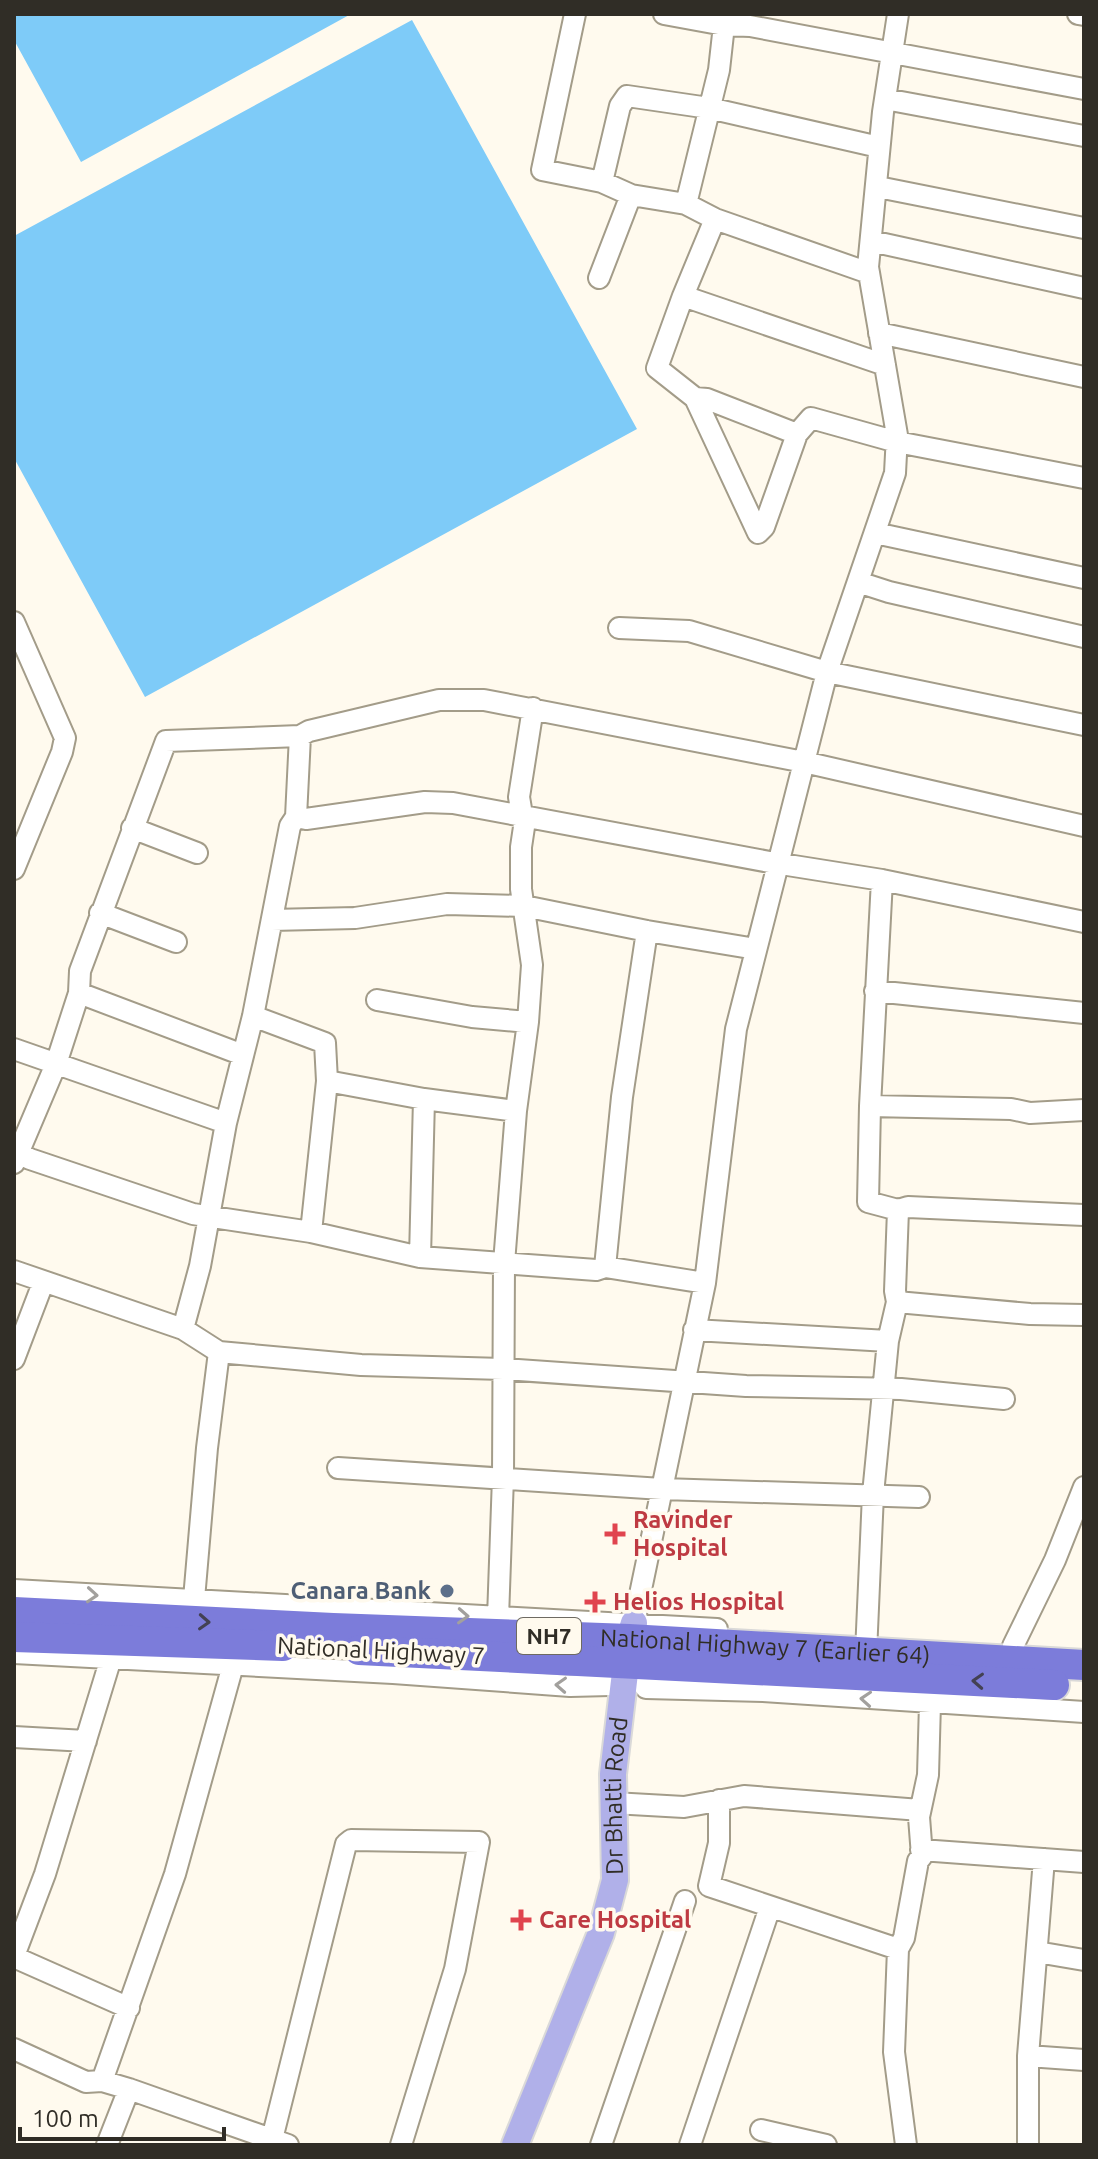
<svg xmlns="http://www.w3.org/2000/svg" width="1098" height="2159" font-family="Ubuntu,sans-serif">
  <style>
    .water { fill: #7ecbf8 }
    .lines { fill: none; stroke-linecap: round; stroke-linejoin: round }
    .minor-casing { stroke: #a39c89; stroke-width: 24 }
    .major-casing { stroke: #dad9d8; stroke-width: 30 }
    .highway-casing { stroke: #dad9d8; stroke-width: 34 }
    .minor { stroke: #fff; stroke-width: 20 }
    .major { stroke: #b0b0e9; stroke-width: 26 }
    .highway { stroke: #7c7cda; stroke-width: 30 }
    .oneway { stroke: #a2a09d }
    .oneway2 { stroke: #434153 }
    .health-dot { fill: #e0444e; stroke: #fffaee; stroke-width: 3 }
    .service-dot { fill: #5c6f8a; stroke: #fffaee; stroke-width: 3 }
    .labels { text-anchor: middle; stroke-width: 7; stroke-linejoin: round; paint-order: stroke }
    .shield { fill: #fffaee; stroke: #6e6a62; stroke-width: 2 }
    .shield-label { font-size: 22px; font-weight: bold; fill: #302d26 }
    .health-label { font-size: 24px; font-weight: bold; fill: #be3a42; stroke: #fffaee; text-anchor: start }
    .service-label { font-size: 24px; font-weight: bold; fill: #4e5e75; stroke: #fffaee; text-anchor: end }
    .street-label { font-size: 24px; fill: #302d26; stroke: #fffaee }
  </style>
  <rect width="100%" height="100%" fill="#fffaee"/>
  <path class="water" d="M 14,14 L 351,14 L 81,162 L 14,40 Z
    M 412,20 L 637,429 L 145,697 L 14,458 L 14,236 Z"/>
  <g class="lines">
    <defs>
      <path id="minor" d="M 575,14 L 542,170 L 602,182 L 631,195 L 686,204 L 715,219 L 869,273
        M 664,14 L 724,25 L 750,26 L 1084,89
        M 1078,14 L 1084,15
        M 885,99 L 1084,136
        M 602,182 L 620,106 L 627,96 L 709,108 L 879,147
        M 878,187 L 1084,228
        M 686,204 L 719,70 L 724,25
        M 715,219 L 683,296 L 657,368 L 695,398 L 758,533 L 764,527 L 797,434 L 811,418 L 897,442 L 1084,478
        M 871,241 L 1084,288
        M 599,278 L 631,195
        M 683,296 L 885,365
        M 879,333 L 1084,377
        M 695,398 L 707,399 L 797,434
        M 875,533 L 1084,578
        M 858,582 L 889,592 L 1084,637
        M 14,622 L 65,738 L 62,752 L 14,869
        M 619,628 L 689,631 L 827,672 L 1084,725
        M 296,817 L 306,819 L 425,802 L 453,803 L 775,863 L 882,880 L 1084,922
        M 132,828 L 197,853
        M 882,880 L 870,1106 L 868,1202 L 898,1210 L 908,1207 L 1084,1215
        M 100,913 L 176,942
        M 272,920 L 355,918 L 447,904 L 524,906 L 647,931 L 756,949
        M 875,991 L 1084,1013
        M 377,1000 L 472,1017 L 528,1022
        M 253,1016 L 325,1043 L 327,1081 L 311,1232
        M 14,1049 L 226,1123
        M 243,1055 L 79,993 L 80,971 L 166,741 L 300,736 L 309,731 L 439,700 L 484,700 L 804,762 L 1084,826
        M 327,1081 L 424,1099 L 516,1111
        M 870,1106 L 1011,1109 L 1030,1113 L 1084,1110
        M 14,1151 L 30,1159 L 193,1214 L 311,1232 L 420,1257 L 596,1270 L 605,1267 L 705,1283
        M 14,1163 L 56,1064 L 79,993
        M 420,1257 L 424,1099
        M 605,1267 L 622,1097 L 647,931
        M 14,1271 L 183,1329 L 219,1352 L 361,1365 L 503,1369 L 746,1386 L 901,1389 L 1004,1399
        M 897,1302 L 1030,1314 L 1084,1315
        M 183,1329 L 200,1266 L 226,1123 L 253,1016 L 290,826 L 296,817 L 300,736
        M 694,1330 L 888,1341
        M 14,1359 L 43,1283
        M 338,1468 L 662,1489 L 919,1497
        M 14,1590 L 717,1629
        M 194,1599 L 207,1448 L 219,1352
        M 498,1618 L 503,1477 L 504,1263 L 516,1111 L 528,1022 L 532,965 L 521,889 L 521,847 L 524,827 L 519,797 L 533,708
        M 634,1623 L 705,1283 L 736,1029 L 827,672 L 895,473 L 897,435 L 868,267 L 883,112 L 898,14
        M 1013,1646 L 1055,1560 L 1084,1487
        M 14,1653 L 393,1673 L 570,1686 L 610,1685 L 626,1662 L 646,1688 L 763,1691 L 1084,1712
        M 866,1653 L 873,1494 L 888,1341 L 897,1302 L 895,1291 L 898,1210
        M 14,1737 L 86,1741
        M 719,1800 L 719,1843 L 709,1886 L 898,1949
        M 613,1803 L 684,1807 L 744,1796 L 920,1810
        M 921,1850 L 1084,1862
        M 1037,1952 L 1084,1960
        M 14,1956 L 45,1874 L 111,1658
        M 14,1957 L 129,2008
        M 14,2049 L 86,2082 L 102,2081 L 129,2089 L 288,2145
        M 1028,2056 L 1084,2060
        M 102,2081 L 175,1874 L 233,1665
        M 761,2130 L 826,2145
        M 272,2139 L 346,1844 L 351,1840 L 479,1842 L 455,1969 L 401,2145
        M 107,2145 L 129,2089
        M 601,2145 L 685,1901
        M 690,2145 L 770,1907
        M 906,2145 L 894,2052 L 898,1949 L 904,1938 L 918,1861 L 922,1856 L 919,1817 L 928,1775 L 930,1703
        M 1028,2145 L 1028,2056 L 1044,1859"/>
      <g id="major">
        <path id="s1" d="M 515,2145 L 601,1933 L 615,1880 L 613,1774 L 629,1639 L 634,1623"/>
      </g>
      <g id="highway">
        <path id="s2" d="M 14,1612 L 333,1628 L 629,1639 L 1084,1665"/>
        <path d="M 14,1637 L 283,1646"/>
        <path d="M 359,1650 L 1054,1685"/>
      </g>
    </defs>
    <use href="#minor" class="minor-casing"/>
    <use href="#major" class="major-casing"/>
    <use href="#highway" class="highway-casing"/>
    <use href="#minor" class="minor"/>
    <use href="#major" class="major"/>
    <use href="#highway" class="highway"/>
  </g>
  <defs><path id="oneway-chevron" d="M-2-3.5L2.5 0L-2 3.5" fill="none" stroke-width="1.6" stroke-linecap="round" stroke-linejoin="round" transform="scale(2)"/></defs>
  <g class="oneway">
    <use href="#oneway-chevron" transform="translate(92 1595) rotate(4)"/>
    <use href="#oneway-chevron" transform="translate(463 1616) rotate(3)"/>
    <use href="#oneway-chevron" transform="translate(561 1685) rotate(-177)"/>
    <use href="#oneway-chevron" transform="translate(866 1699) rotate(-176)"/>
  </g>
  <g class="oneway2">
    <use href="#oneway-chevron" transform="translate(204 1622) rotate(3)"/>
    <use href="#oneway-chevron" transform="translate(978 1681) rotate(-177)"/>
  </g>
  <g class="health-dot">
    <path d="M611 1522h8v8h8v8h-8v8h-8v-8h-8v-8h8z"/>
    <path d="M591 1590h8v8h8v8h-8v8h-8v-8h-8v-8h8z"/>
    <path d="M517 1908h8v8h8v8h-8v8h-8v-8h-8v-8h8z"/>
  </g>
  <circle class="service-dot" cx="447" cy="1591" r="8"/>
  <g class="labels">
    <rect class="shield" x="517" y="1618" width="64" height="36" rx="6"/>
    <g class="shield-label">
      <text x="549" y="1644">NH7</text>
    </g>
    <g class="health-label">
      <text x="633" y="1528">Ravinder<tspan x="633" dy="28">Hospital</tspan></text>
      <text x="613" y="1610">Helios Hospital</text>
      <text x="539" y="1928">Care Hospital</text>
    </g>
    <g class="service-label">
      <text x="431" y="1599">Canara Bank</text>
    </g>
    <g class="street-label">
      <text dy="8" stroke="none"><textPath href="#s2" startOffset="752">National Highway 7 (Earlier 64)</textPath></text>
      <text transform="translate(381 1651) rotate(3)" y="8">National Highway 7</text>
      <text dy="8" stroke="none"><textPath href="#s1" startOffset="368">Dr Bhatti Road</textPath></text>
    </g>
  </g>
  <rect width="1098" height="2159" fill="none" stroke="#302d26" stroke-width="32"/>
  <path d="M20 2127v12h204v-12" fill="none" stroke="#302d26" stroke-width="4"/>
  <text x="32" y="2127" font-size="24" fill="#302d26" stroke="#fffaee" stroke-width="6" paint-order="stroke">100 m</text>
</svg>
